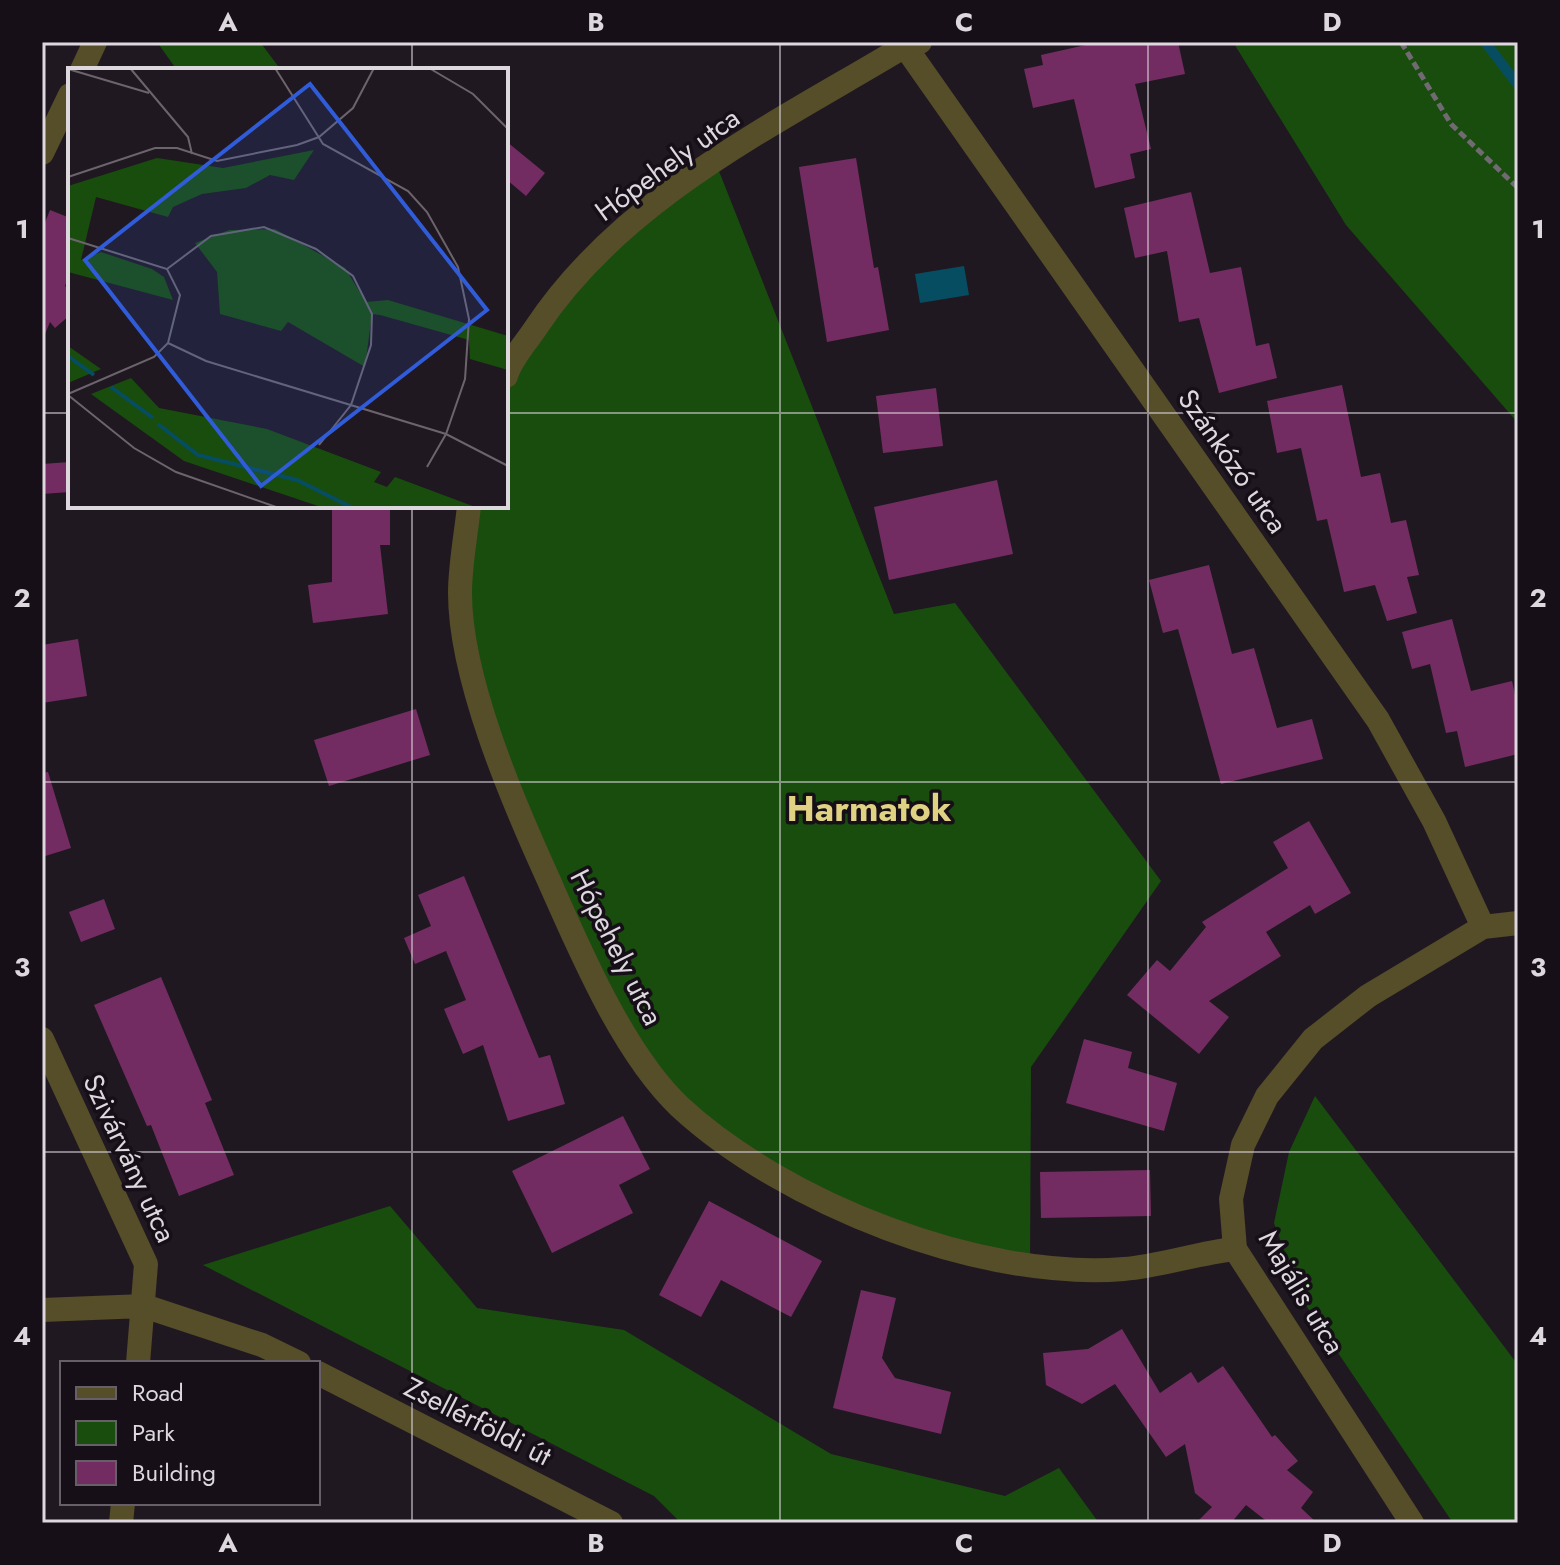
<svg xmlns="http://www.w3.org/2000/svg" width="1560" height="1565" font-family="Jost,sans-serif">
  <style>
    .green { fill: #194d0e }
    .water { fill: #064d62 }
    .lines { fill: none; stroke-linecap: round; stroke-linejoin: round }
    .stream { stroke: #064d62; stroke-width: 10 }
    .building { fill: #732c61 }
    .path { stroke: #716a72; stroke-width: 5; stroke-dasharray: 8 4; stroke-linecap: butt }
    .minor { stroke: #564d29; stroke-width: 24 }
    .grid { fill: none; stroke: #ddd7de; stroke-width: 2; stroke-opacity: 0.55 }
    .labels { text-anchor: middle; stroke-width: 7; stroke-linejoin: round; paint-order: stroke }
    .street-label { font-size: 28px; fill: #ddd7de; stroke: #160f18 }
    .district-label { font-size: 36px; font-weight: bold; fill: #dfd283; stroke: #160f18 }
    .inset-river { fill: none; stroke: #064d62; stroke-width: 4 }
    .inset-road { fill: none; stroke: #6c646d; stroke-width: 2 }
    .view { fill: #305cd9; fill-opacity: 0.15; stroke: #305cd9; stroke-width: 4 }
    .inset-edge { fill: none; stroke: #ddd7de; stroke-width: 4 }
    .neatline { fill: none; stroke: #ddd7de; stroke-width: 3 }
    .grid-label { font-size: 26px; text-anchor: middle; font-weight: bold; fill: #ddd7de }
  </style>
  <rect width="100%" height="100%" fill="#201821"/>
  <path class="green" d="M 157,42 L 260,42 L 281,70 L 177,70 Z
    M 1233,42 L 1518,42 L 1518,423 L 1346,225 Z
    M 715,161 L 894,614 L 955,603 L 1161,881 L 1031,1067 L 1030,1266 L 838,1208 L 717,1134 L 641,1057 L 593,978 L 467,655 L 468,506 L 506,506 L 506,367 L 614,236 Z
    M 1315,1096 L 1518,1365 L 1518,1523 L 1453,1523 L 1303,1301 L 1274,1223 L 1289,1152 Z
    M 390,1206 L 477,1308 L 624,1330 L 831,1454 L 1005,1496 L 1059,1468 L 1099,1523 L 681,1523 L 654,1496 L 203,1265 Z"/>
  <path class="water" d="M 964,266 L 969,295 L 920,303 L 915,274 Z"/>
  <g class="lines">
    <path class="stream" d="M 1485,42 L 1518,85"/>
  </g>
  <path class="building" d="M 1099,42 L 1178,42 L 1185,74 L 1135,84 L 1151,149 L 1130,154 L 1135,178 L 1095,188 L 1074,99 L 1033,108 L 1024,69 L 1043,65 L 1041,55 Z
    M 506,141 L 545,173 L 526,196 L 506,179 Z
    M 856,158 L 874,268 L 878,267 L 889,330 L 827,342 L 799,167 Z
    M 1191,192 L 1210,273 L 1241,267 L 1256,346 L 1269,343 L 1277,378 L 1219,393 L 1199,318 L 1179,322 L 1167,251 L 1135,258 L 1124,208 Z
    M 50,210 L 70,218 L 70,272 L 65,286 L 70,292 L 70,315 L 55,328 L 50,322 L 43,339 L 42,230 Z
    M 1342,385 L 1361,477 L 1380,473 L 1391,523 L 1406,520 L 1419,575 L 1407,577 L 1417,613 L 1387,621 L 1375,585 L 1344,592 L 1327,519 L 1317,521 L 1301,448 L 1277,453 L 1267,401 Z
    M 936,388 L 943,446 L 883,453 L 876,396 Z
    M 70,462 L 70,492 L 42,494 L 42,464 Z
    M 997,480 L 1013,554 L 889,580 L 874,507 Z
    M 332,506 L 390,506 L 390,545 L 380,545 L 388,614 L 313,623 L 308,585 L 332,582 Z
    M 1209,565 L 1232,654 L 1254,648 L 1277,728 L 1312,719 L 1323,759 L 1221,784 L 1178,629 L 1163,633 L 1149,580 Z
    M 1452,619 L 1471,691 L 1512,681 L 1518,708 L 1518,754 L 1465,767 L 1457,731 L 1446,733 L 1430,664 L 1412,669 L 1402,632 Z
    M 78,639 L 87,696 L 42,703 L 42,645 Z
    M 416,709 L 430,755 L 329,786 L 314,740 Z
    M 48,772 L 71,848 L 42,857 L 42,773 Z
    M 1309,821 L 1351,893 L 1315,914 L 1310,905 L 1266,932 L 1281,956 L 1209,1001 L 1229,1017 L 1199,1054 L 1127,995 L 1157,960 L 1170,971 L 1206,927 L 1202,922 L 1288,868 L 1273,842 Z
    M 464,876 L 539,1058 L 550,1055 L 565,1104 L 508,1121 L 483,1045 L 463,1054 L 444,1009 L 466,1000 L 446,951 L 415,964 L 404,938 L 431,926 L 418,895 Z
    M 104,899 L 115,929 L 81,942 L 69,912 Z
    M 161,977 L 212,1100 L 205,1103 L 234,1175 L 179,1196 L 151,1125 L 147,1126 L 94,1005 Z
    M 1084,1039 L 1132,1052 L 1128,1068 L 1177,1083 L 1164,1131 L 1066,1103 Z
    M 623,1116 L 650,1169 L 619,1185 L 633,1213 L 552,1253 L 512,1171 Z
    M 1150,1170 L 1151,1216 L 1041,1218 L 1040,1172 Z
    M 709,1201 L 822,1261 L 791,1317 L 721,1280 L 701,1317 L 659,1295 Z
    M 861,1290 L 896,1298 L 882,1358 L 895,1378 L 951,1392 L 941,1434 L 833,1408 Z
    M 1122,1329 L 1160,1393 L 1191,1372 L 1198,1383 L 1223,1366 L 1272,1437 L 1275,1435 L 1298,1461 L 1287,1470 L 1313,1492 L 1301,1508 L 1317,1523 L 1269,1523 L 1246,1505 L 1231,1523 L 1196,1523 L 1212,1507 L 1195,1493 L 1185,1444 L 1166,1457 L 1115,1384 L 1082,1404 L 1046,1385 L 1043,1353 L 1088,1349 Z"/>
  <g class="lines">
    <path class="path" d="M 1401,42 L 1451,124 L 1518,188"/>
    <path class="minor" d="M 902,42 L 1378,720 L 1434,821 L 1483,927
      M 82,70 L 95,42
      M 42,153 L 70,95
      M 506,376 C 511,359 525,344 535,329 C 621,198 774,125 905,46 L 920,42
      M 469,506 C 466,535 460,565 460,593 C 460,677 511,797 546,874 C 578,946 622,1052 680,1107 C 784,1203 981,1281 1124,1269 C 1160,1266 1198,1253 1235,1249
      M 42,1039 L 146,1264 L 138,1363
      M 42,1310 L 144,1306 L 262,1345 L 299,1363
      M 318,1373 L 611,1523
      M 121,1523 L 123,1503
      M 1412,1523 L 1235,1249 L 1231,1199 L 1243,1145 L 1267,1096 L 1313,1039 L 1368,996 L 1483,927 L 1518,923"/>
  </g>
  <path class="grid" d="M 412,42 L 412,70M 780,42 L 780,1523M 1148,42 L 1148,1523M 42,413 L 70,413M 506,413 L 1518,413M 412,506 L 412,1523M 42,782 L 1518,782M 42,1152 L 1518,1152"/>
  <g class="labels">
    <g class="street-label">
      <text transform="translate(667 164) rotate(-36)" y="10">Hópehely utca</text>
      <text transform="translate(1233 461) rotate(55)" y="10">Szánkózó utca</text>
      <text transform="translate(617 947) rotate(63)" y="10">Hópehely utca</text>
      <text transform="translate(130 1158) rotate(65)" y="10">Szivárvány utca</text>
      <text transform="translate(1302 1292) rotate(59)" y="10">Majális utca</text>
      <text transform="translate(478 1421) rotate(27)" y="10">Zsellérföldi út</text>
    </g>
    <g class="district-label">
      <text x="869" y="821">Harmatok</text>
    </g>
  </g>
  <g transform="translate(68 68)">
    <rect width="440" height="440" fill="#201821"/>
    <path d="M 246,82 L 226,112 L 202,107 L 178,120 L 134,126 L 105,139 L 100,149 L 28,129 L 13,192 L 33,184 L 84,201 L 96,209 L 105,232 L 0,204 L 0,118 L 89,90 L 155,100 ZM 207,161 L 277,200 L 298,234 L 320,232 L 440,268 L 440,302 L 402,291 L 401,272 L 312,247 L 304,246 L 297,299 L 220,254 L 213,263 L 152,246 L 149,204 L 127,175 L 161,162 ZM 0,278 L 33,301 L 0,315 ZM 63,310 L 91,340 L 199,361 L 313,404 L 306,414 L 319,419 L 327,409 L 410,440 L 256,440 L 116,393 L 23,326 Z" fill="#194d0e"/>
    <path class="inset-river" d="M 0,288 L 26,307M 43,319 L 85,350M 90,356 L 130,387 L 229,412 L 285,440"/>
    <path class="inset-road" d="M 62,0 L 120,69 L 124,86M 207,0 L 255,76 L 340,123 L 359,144 L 390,199 L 401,251 L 397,311 L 378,366 L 359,399M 361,0 L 405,26 L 440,61M 0,1 L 81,25M 0,109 L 87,80 L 109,80 L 149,93 L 229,77 L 251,69 L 285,40 L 306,0M 0,170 L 99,201 L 112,227 L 100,275 L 86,289 L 0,326M 99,201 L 143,168 L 196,159 L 248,181 L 285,208 L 304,246 L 303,277 L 283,337 L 251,377M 100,275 L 138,293 L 378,366 L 440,398M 0,327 L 66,380 L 108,404 L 211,440"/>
    <path class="view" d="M 242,16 L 419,242 L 193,418 L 17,192 Z"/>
    <rect width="440" height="440" class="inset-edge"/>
  </g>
  <rect width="1560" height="1565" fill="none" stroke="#160f18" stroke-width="88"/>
  <rect x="60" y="1361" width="260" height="144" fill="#160f18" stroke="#665f67" stroke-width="2"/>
  <rect x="76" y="1387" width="40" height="12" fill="#564d29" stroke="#665f67" stroke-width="2"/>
  <text x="132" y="1401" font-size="24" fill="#ddd7de">Road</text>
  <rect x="76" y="1421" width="40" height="24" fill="#194d0e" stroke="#665f67" stroke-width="2"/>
  <text x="132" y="1441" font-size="24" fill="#ddd7de">Park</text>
  <rect x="76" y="1461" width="40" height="24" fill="#732c61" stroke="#665f67" stroke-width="2"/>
  <text x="132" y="1481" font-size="24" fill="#ddd7de">Building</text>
  <rect x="44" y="44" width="1472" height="1477" class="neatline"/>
  <g class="grid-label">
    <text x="228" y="31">A</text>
    <text x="596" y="31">B</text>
    <text x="964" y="31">C</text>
    <text x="1332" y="31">D</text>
    <text x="22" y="238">1</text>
    <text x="1538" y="238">1</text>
    <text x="22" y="607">2</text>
    <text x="1538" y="607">2</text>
    <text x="22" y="976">3</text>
    <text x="1538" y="976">3</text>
    <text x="22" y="1345">4</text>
    <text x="1538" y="1345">4</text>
    <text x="228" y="1552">A</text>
    <text x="596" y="1552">B</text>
    <text x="964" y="1552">C</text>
    <text x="1332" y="1552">D</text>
  </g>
</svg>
